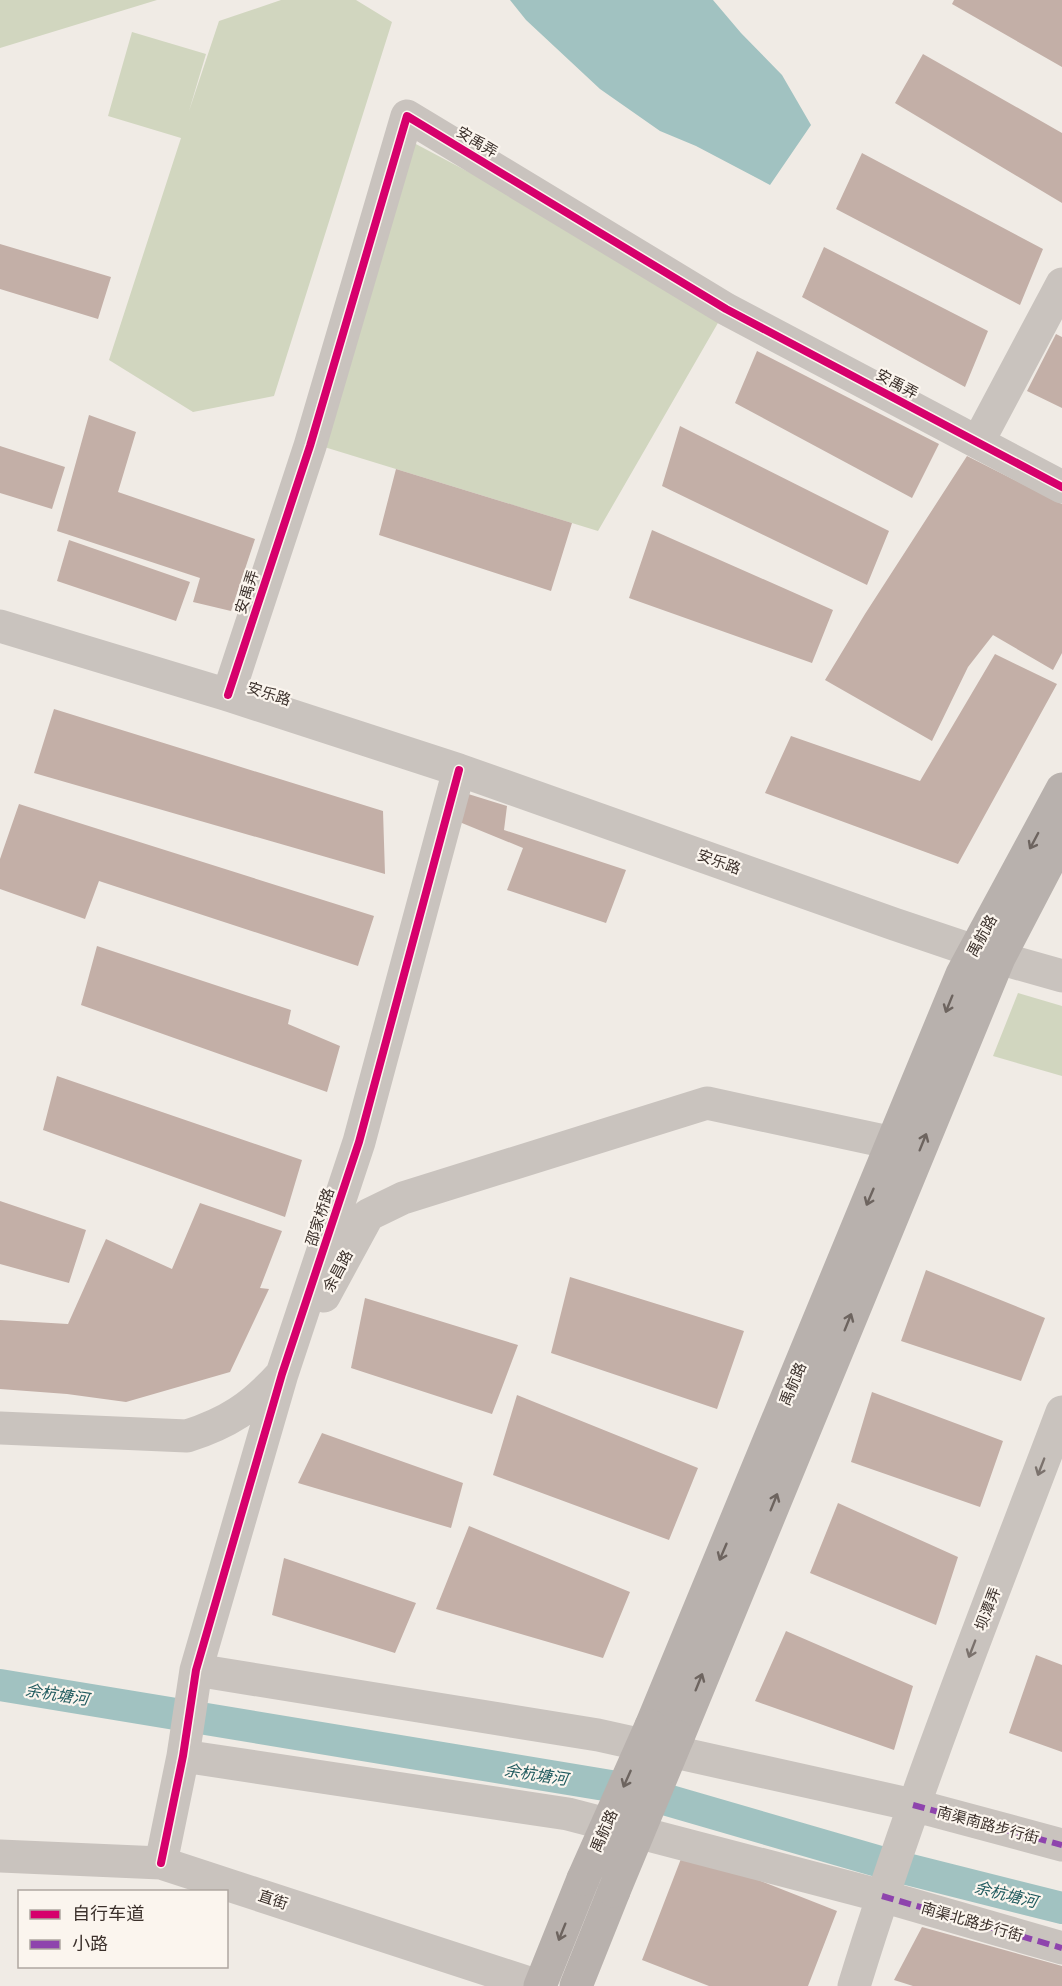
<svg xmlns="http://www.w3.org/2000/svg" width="1062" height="1986" font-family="'Fira Sans','Noto Sans SC',sans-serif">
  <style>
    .green { fill: #d1d6bf }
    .water { fill: #a1c2c1 }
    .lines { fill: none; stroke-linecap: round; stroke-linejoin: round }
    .canal { stroke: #a1c2c1; stroke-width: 32 }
    .building { fill: #c3afa7 }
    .minor { stroke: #c9c3be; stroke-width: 33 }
    .major { stroke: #b8b1ad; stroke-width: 33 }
    .major-bridge { stroke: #b8b1ad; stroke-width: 33 }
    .quiet { stroke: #8e44ad; stroke-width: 6; stroke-dasharray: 12 6; stroke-linecap: butt }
    .cycleway-casing { stroke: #fbf5ee; stroke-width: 11 }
    .cycleway { stroke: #d6006c; stroke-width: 8 }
    .oneway { stroke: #6d645f }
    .oneway2 { stroke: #7b726d }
    .labels { text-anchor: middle; stroke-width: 4.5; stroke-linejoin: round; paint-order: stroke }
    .street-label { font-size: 15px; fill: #3b302b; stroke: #fbf5ee }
    .water-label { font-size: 16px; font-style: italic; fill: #1f5a5e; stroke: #fbf5ee }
  </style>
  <rect width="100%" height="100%" fill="#f0ebe5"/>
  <path class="green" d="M 0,0 L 157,0 L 0,48 Z
    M 281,0 L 356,0 L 392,22 L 274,396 L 193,412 L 109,360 L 181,138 L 108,116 L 132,32 L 206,54 L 189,111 L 219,21 Z
    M 414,143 L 726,309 L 598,531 L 321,446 Z
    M 1018,993 L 1062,1006 L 1062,1076 L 993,1056 Z"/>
  <path class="water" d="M 510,0 L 713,0 L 741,33 L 782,75 L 811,125 L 770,185 L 696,146 L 660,131 L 600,89 L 526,20 Z"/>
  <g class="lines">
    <path class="canal" d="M 0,1685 L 629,1789 L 891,1865 L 1062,1908"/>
  </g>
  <path class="building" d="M 954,0 L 1062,0 L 1062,67 L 952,4 Z
    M 923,54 L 1062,133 L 1062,203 L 895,103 Z
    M 862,153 L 1043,249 L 1020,305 L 836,209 Z
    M 0,244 L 111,277 L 98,319 L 0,289 Z
    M 824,247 L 988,331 L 965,387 L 802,297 Z
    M 1056,334 L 1062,337 L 1062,408 L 1027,391 Z
    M 757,351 L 939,444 L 912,498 L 735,403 Z
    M 89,415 L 136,432 L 118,492 L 255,539 L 231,611 L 193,602 L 200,578 L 57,531 Z
    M 680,426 L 889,531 L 867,585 L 662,486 Z
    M 0,446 L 65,467 L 52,509 L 0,493 Z
    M 967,456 L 1062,504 L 1062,653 L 1053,670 L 993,635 L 968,667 L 932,741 L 825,680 L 865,614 Z
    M 396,469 L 572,523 L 551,591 L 379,535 Z
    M 652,530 L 833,610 L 812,663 L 629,598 Z
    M 69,540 L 190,582 L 176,621 L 57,581 Z
    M 995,654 L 1057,684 L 958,864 L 765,793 L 791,736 L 920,781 Z
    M 54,709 L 383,811 L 385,874 L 34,773 Z
    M 465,793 L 507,806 L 504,830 L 626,870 L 606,923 L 507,890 L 523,848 L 457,821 Z
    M 19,804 L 374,916 L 358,966 L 99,881 L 85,919 L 0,889 L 0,859 Z
    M 97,946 L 291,1010 L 288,1024 L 340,1046 L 327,1092 L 81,1005 Z
    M 57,1076 L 302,1160 L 285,1217 L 43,1130 Z
    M 0,1201 L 86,1230 L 69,1283 L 0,1264 Z
    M 200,1203 L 282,1231 L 260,1288 L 269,1289 L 230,1372 L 126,1402 L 67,1394 L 0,1389 L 0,1320 L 68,1324 L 106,1239 L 172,1269 Z
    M 926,1270 L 1045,1318 L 1021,1381 L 901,1341 Z
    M 570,1277 L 744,1331 L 717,1409 L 551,1353 Z
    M 365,1298 L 518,1345 L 492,1414 L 351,1368 Z
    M 872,1392 L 1003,1441 L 980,1507 L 851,1462 Z
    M 517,1395 L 698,1468 L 669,1540 L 493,1475 Z
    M 322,1433 L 463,1483 L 451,1528 L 298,1483 Z
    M 838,1503 L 958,1557 L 936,1625 L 810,1573 Z
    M 469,1526 L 630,1592 L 603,1658 L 436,1609 Z
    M 284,1558 L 416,1603 L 395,1653 L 272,1615 Z
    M 786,1631 L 913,1686 L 894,1750 L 755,1701 Z
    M 1036,1655 L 1062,1665 L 1062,1752 L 1009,1733 Z
    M 684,1851 L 837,1911 L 808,1986 L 709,1986 L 642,1960 Z
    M 922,1927 L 1062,1966 L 1062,1986 L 913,1986 L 894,1980 Z"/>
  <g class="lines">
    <path class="minor" d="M 978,442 L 1062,284
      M 0,626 L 228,695 L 459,770 L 894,924 L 974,951 L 1062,976
      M 228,695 L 310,446 L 407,116 L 726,309 L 1062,487
      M 324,1296 L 368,1215 L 403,1198 L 707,1103 L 893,1143
      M 0,1428 L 187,1436 C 228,1423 252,1407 281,1375
      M 196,1670 L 598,1735 L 913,1805 L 1062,1845
      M 183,1756 L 568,1814 L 882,1896 L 1062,1948
      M 0,1856 L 161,1863 L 538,1986
      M 161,1863 L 183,1756 L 196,1670 L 282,1374 L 359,1142 L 459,770
      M 854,1986 C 914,1791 990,1602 1062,1412"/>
    <path class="major" d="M 651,1726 L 962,974 L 1062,789
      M 678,1737 L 999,958 L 1062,837
      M 540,1986 L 583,1879
      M 576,1986 L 614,1891"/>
    <path class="major-bridge" d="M 583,1879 L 651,1726
      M 614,1891 L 678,1737"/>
    <path class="quiet" d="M 913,1805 L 1062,1845
      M 882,1896 L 1062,1948"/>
    <defs>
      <path id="cycleway" d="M 228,695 L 310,446 L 407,116 L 726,309 L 1062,487
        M 161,1863 L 183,1756 L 196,1670 L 282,1374 L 359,1142 L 459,770"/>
    </defs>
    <use href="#cycleway" class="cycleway-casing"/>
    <use href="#cycleway" class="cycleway"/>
  </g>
  <defs><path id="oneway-shaft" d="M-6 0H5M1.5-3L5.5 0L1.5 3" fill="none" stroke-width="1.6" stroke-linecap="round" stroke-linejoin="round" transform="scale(1.5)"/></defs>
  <g class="oneway">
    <use href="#oneway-shaft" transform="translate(1034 841) rotate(118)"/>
    <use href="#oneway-shaft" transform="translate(949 1004) rotate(112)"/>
    <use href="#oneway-shaft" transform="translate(923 1142) rotate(-68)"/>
    <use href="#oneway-shaft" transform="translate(870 1197) rotate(113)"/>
    <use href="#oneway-shaft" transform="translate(848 1322) rotate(-68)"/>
    <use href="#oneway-shaft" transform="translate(774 1502) rotate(-68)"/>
    <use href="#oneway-shaft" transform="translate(723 1552) rotate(113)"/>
    <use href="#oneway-shaft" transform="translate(699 1682) rotate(-68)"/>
    <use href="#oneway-shaft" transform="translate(627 1779) rotate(114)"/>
    <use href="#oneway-shaft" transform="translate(562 1932) rotate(112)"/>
  </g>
  <g class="oneway2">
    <use href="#oneway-shaft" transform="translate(1041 1467) rotate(111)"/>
    <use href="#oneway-shaft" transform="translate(972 1649) rotate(111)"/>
  </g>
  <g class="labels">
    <g class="street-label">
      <text transform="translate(477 142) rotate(31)" y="5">安禹弄</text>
      <text transform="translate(897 384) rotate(28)" y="5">安禹弄</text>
      <text transform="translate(247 592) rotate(-72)" y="5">安禹弄</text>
      <text transform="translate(269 694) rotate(18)" y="5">安乐路</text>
      <text transform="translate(719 862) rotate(20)" y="5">安乐路</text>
      <text transform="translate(982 936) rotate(-61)" y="5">禹航路</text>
      <text transform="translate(320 1217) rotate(-72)" y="5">邵家桥路</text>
      <text transform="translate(338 1271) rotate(-62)" y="5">余昌路</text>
      <text transform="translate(793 1384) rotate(-67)" y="5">禹航路</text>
      <text transform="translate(988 1609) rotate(-69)" y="5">坝潭弄</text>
      <text transform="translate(988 1825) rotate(15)" y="5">南渠南路步行街</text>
      <text transform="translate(604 1831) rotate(-66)" y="5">禹航路</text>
      <text transform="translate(273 1900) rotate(18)" y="5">直街</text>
      <text transform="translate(972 1922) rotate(16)" y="5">南渠北路步行街</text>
    </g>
    <g class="water-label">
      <text transform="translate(57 1694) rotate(9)" y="6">余杭塘河</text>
      <text transform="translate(536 1774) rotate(9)" y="6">余杭塘河</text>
      <text transform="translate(1006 1894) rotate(14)" y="6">余杭塘河</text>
    </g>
  </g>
  <rect x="18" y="1890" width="210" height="78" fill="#fbf5ee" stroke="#aea6a0" stroke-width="1.5"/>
  <rect x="30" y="1910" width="30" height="9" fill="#d6006c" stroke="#aea6a0" stroke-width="1.5"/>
  <text x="72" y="1920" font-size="18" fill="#3b302b">自行车道</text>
  <rect x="30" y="1940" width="30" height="9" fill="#8e44ad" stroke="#aea6a0" stroke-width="1.5"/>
  <text x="72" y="1950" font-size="18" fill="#3b302b">小路</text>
</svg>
